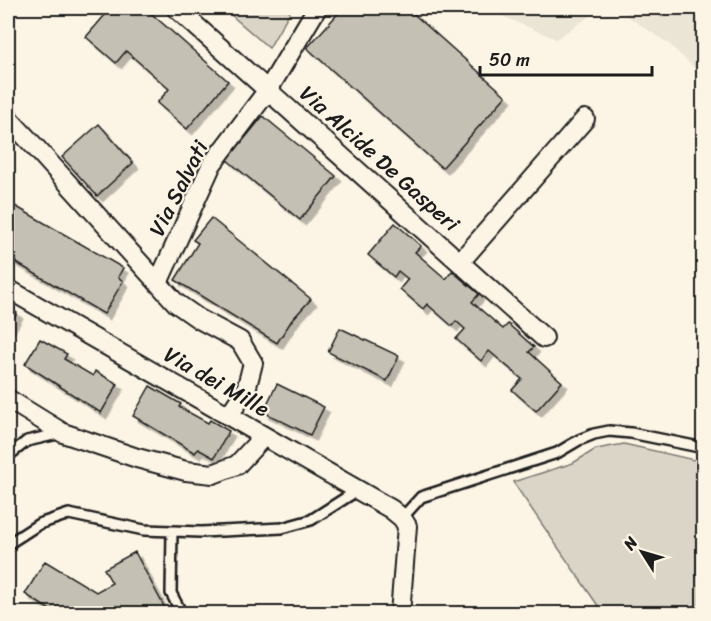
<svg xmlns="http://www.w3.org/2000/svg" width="711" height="621" font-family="Sriracha,sans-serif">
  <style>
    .built { fill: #ebe5d6 }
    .green { fill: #dbd5c8; stroke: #7c7872; stroke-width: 1.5 }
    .building { fill: #c4c0b3; stroke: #1c1c1c; stroke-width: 1.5; filter: url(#shadow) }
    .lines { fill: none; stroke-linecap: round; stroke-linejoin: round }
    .service-casing { stroke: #1c1c1c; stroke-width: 14 }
    .minor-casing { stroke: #1c1c1c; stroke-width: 22 }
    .service { stroke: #fcf5e5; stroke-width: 9 }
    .minor { stroke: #fcf5e5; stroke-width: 18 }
    .labels { text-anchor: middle; stroke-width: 4.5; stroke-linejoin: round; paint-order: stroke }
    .street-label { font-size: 22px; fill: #1c1c1c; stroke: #fcf5e5 }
  </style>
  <defs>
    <filter id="shadow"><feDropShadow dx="5.5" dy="5.5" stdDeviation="0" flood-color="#0004"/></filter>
  </defs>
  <rect width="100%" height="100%" fill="#fcf5e5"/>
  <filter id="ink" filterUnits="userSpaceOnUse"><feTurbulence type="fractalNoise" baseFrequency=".0167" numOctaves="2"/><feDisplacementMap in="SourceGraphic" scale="12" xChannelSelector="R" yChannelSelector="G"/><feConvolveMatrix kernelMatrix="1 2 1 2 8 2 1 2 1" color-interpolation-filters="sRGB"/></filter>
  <g filter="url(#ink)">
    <path class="built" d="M 484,8 L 602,8 L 556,39 Z
      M 615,8 L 703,8 L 703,76 L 669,44 Z"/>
    <path class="green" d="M 223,8 L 292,8 L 269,48 Z
      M 624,444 L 703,462 L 703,613 L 603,613 L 513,482 L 573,463 L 596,449 Z"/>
    <path class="building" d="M 111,8 L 145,8 L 228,81 L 187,129 L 157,103 L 169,89 L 126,51 L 116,63 L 86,37 Z
      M 343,8 L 407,8 L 506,96 L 442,168 L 307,48 Z
      M 263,116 L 336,176 L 300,220 L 227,160 Z
      M 99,124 L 133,163 L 97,196 L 62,157 Z
      M 8,202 L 123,268 L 118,277 L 123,281 L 104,314 L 8,258 Z
      M 211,218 L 311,299 L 292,320 L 277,343 L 175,280 L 198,243 L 193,240 Z
      M 395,223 L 421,246 L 415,252 L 446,279 L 452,271 L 479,294 L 472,302 L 503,329 L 508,324 L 534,347 L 529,352 L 562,382 L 536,411 L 512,390 L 522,379 L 489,351 L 481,361 L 456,339 L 465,329 L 456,321 L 452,326 L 427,304 L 423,309 L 400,289 L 408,279 L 398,271 L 394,277 L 368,255 Z
      M 8,308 L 17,313 L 8,329 Z
      M 340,328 L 399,356 L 387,381 L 328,352 Z
      M 40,339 L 67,354 L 64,359 L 93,376 L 95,371 L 118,384 L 101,413 L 25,364 Z
      M 277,384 L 324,407 L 310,435 L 263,412 Z
      M 150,386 L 181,404 L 179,407 L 208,423 L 210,420 L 229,431 L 214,458 L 198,449 L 195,453 L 133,416 Z
      M 135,552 L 168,614 L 56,614 L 25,594 L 45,561 L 96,592 L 112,583 L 104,569 Z"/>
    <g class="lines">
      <defs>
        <path id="service" d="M 8,456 L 27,441 L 62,433
          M 402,518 L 421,497 L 557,453 L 579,440 L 594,434 L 609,431 L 631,433 L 704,448
          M 172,531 L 171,593 L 182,614
          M 8,544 L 39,524 L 69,514 L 144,530 L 201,532 L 282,528 L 311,520 L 358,490"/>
        <path id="minor" d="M 176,8 L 544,338
          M 8,118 L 37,149 L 176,303 L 199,319 L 240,341 L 253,363 L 246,390 L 229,415
          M 460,262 L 585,119
          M 158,283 L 212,164 L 268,90 L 317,8
          M 8,289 L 391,509 L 402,518 L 407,526 L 400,614
          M 8,399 L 63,433 L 137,458 L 186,471 L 213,474 L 237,465 L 264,436"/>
      </defs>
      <use href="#service" class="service-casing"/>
      <use href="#minor" class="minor-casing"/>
      <use href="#service" class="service"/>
      <use href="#minor" class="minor"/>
    </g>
  </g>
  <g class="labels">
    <g class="street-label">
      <text transform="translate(380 158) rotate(42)" y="8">Via Alcide De Gasperi</text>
      <text transform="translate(178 188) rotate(-63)" y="8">Via Salvati</text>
      <text transform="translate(217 381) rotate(30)" y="8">Via dei Mille</text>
    </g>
  </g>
  <rect width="711" height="621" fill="none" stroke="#fcf5e5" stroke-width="30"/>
  <rect x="15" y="15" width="681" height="591" fill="none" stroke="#1c1c1c" stroke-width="2" filter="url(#ink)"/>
  <g transform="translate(642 552) rotate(307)" stroke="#fcf5e5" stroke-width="4.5" paint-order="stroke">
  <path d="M0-4.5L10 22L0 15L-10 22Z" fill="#1c1c1c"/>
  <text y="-9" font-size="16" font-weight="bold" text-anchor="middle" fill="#1c1c1c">N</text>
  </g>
  <path d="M480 66v9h172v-9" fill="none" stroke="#1c1c1c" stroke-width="3"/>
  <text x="489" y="66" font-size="18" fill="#1c1c1c" stroke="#fcf5e5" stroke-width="4.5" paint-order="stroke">50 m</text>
</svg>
